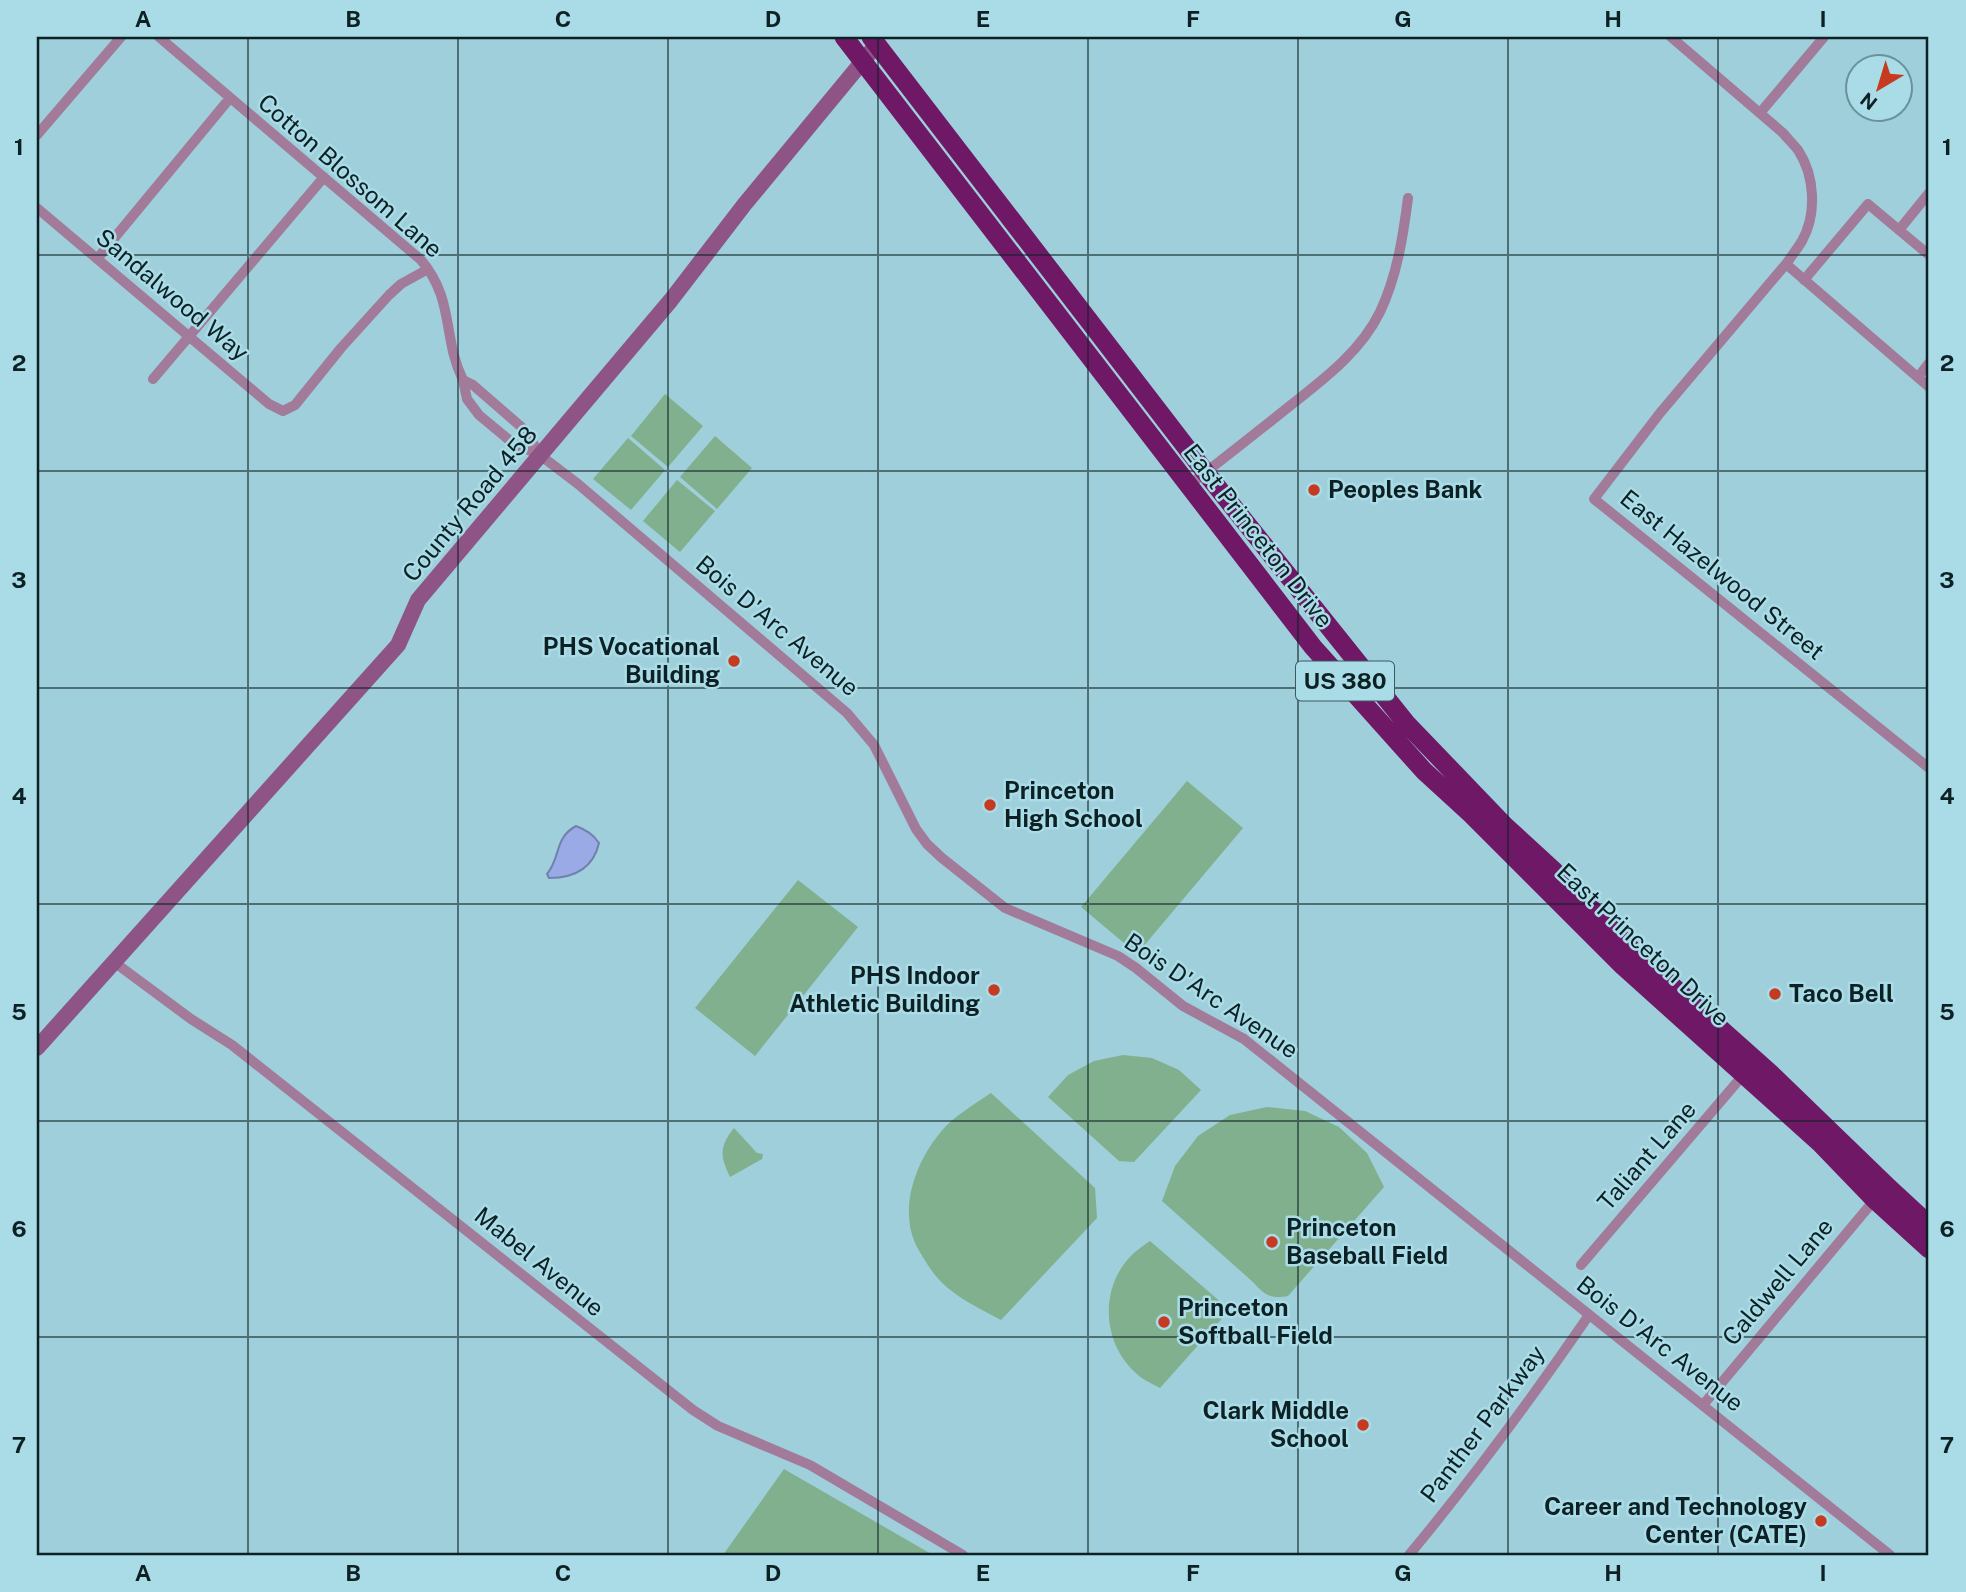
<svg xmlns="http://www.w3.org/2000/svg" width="1966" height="1592" font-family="'Public Sans',sans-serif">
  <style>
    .green { fill: #81b08e }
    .water { fill: #9aaae6; stroke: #7081ac; stroke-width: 2 }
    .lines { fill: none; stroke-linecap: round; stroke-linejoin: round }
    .street { stroke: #a27a9a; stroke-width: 10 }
    .secondary { stroke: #8d5485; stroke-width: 16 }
    .highway { stroke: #6f1966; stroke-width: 19 }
    .grid { fill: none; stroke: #0d2125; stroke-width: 2; stroke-opacity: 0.55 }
    .poi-dot { fill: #c53a20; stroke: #aadce7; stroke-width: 2.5 }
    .labels { text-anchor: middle; stroke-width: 5; stroke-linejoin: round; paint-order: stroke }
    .shield { fill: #aadce7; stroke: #3c595f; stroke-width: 2 }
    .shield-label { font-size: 23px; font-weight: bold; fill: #0d2125 }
    .street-label { font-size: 24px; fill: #0d2125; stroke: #aadce7 }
    .poi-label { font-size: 24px; font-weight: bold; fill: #0d2125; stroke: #aadce7; text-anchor: start }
    .neatline { fill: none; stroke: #0d2125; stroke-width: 2.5 }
    .grid-label { font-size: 23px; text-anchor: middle; font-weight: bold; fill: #0d2125 }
  </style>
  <rect width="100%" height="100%" fill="#9ecfda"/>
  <path class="green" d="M 665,394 L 703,426 L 668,467 L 631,436 Z
    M 715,436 L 752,468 L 717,509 L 680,477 Z
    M 628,438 L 665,470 L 631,510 L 593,479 Z
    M 677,480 L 715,511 L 680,552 L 643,521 Z
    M 1187,781 L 1243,828 L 1137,954 L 1081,907 Z
    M 798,880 L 858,927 L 755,1056 L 695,1008 Z
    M 1123,1055 L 1152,1058 L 1179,1070 L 1201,1090 L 1134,1162 L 1119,1161 L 1048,1097 L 1068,1075 L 1094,1061 Z
    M 991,1093 L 1095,1188 L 1097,1218 L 1001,1320 C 979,1308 952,1296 935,1275 C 928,1266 920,1253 915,1243 C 898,1204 919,1154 947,1125 C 960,1113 976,1103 991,1093 Z
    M 1267,1107 L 1305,1111 L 1339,1127 L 1367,1153 L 1384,1187 L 1288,1296 C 1272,1299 1265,1296 1254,1283 L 1162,1201 L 1175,1166 L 1198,1136 L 1230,1115 Z
    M 734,1128 L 757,1153 L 763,1154 L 762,1159 L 730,1177 C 720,1156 719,1147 734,1128 Z
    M 1150,1241 L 1223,1304 L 1226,1314 L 1160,1388 C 1153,1384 1143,1380 1137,1374 C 1103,1345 1099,1291 1129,1258 C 1135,1251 1143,1246 1150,1241 Z
    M 784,1469 L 933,1555 L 723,1555 Z"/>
  <path class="water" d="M 576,826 C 586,830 593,834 599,843 C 593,869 573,878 549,878 L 547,874 C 561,857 554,838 576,826 Z"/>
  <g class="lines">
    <path class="street" d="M 159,37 L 421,260 C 455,300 442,337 463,380
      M 1671,37 L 1783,133 C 1788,139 1793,144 1798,150 C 1815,176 1817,214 1802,241 C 1797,249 1791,257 1786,264 L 1660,413 L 1594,499 L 1929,768
      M 1760,113 L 1824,37
      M 37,135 L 121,37
      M 37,208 L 269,404 L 283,411 L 295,405 L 341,348 L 389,295 L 401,284 L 428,269
      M 1899,230 L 1929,193
      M 97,259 L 230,98
      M 1786,264 L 1929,387
      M 1804,280 L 1868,204 L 1929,255
      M 1918,377 L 1929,363
      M 153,379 L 324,177
      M 540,455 L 526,431 L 473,385 L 463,380 L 467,399 L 479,415 L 514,444 L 540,455 L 578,484 L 847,713 L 874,745 L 916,829 L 927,844 L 942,858 L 1005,908 L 1118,956 L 1136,968 L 1183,1006 L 1244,1039 L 1890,1555
      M 1188,486 C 1218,463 1247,440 1276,417 C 1314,386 1358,357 1380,312 C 1397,276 1403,237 1408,198
      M 114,962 L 191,1019 L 232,1045 L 693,1410 L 718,1426 L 810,1465 L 963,1555
      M 1581,1265 L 1744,1074
      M 1703,1405 L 1876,1198
      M 1409,1555 C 1473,1478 1532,1398 1589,1315"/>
    <path class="secondary" d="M 37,1048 L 398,645 L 418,600 L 671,300 L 744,205 L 877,44"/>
    <path class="highway" d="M 844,37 L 1313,647 L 1424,771 L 1471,814 L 1623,966 L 1820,1143 L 1874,1199 L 1929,1249
      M 871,37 L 1206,473 L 1406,723 L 1505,826 L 1553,870 L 1634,952 L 1769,1072 L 1888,1187 L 1929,1225"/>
  </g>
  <path class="grid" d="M 248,37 L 248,1555M 458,37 L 458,1555M 668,37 L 668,1555M 878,37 L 878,1555M 1088,37 L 1088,1555M 1298,37 L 1298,1555M 1508,37 L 1508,1555M 1718,37 L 1718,1555M 37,255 L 1929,255M 37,471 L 1929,471M 37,688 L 1929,688M 37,904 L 1929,904M 37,1121 L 1929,1121M 37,1337 L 1929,1337"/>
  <g class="poi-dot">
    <circle cx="1314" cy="490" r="7"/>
    <circle cx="734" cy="661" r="7"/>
    <circle cx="990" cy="805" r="7"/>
    <circle cx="994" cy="990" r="7"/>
    <circle cx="1775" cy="994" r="7"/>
    <circle cx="1272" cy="1242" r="7"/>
    <circle cx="1164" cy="1322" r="7"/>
    <circle cx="1363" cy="1425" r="7"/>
    <circle cx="1821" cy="1521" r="7"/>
  </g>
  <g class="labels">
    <rect class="shield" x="1296" y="661.5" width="98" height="39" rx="5"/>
    <g class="shield-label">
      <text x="1345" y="689">US 380</text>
    </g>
    <g class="street-label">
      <text transform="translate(350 176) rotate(41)" y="8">Cotton Blossom Lane</text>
      <text transform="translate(172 295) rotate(40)" y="8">Sandalwood Way</text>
      <text transform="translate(470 504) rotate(-50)" y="8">County Road 458</text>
      <text transform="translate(1258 536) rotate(52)" y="8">East Princeton Drive</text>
      <text transform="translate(1722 575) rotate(39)" y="8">East Hazelwood Street</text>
      <text transform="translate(777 626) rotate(40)" y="8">Bois D'Arc Avenue</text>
      <text transform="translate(1643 945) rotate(43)" y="8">East Princeton Drive</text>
      <text transform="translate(1211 996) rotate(34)" y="8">Bois D'Arc Avenue</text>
      <text transform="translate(1647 1156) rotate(-49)" y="8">Taliant Lane</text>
      <text transform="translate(539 1262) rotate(39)" y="8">Mabel Avenue</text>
      <text transform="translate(1778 1282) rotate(-50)" y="8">Caldwell Lane</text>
      <text transform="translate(1660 1344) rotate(38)" y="8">Bois D'Arc Avenue</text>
      <text transform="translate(1483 1424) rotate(-53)" y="8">Panther Parkway</text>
    </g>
    <g class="poi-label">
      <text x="1328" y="498">Peoples Bank</text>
      <text x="720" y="655" text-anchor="end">PHS Vocational<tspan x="720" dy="28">Building</tspan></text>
      <text x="1004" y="799">Princeton<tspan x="1004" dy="28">High School</tspan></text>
      <text x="980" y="984" text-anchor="end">PHS Indoor<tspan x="980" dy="28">Athletic Building</tspan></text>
      <text x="1789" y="1002">Taco Bell</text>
      <text x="1286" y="1236">Princeton<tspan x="1286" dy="28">Baseball Field</tspan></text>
      <text x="1178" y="1316">Princeton<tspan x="1178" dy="28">Softball Field</tspan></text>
      <text x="1349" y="1419" text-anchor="end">Clark Middle<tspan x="1349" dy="28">School</tspan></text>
      <text x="1807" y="1515" text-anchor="end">Career and Technology<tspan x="1807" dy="28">Center (CATE)</tspan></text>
    </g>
  </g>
  <rect width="1966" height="1592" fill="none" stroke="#aadce7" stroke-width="77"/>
  <g transform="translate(1879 88) rotate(218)"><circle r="33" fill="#aadce7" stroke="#6b9199" stroke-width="2"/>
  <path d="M0-5L12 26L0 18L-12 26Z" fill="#c53a20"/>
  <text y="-10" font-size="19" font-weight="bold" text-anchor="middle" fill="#0d2125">N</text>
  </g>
  <rect x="38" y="38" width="1889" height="1516" class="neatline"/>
  <g class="grid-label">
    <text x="143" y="27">A</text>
    <text x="353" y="27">B</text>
    <text x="563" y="27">C</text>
    <text x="773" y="27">D</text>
    <text x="983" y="27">E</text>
    <text x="1193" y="27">F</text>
    <text x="1403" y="27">G</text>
    <text x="1613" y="27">H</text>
    <text x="1823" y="27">I</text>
    <text x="19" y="155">1</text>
    <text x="1947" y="155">1</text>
    <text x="19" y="371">2</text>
    <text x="1947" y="371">2</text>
    <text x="19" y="588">3</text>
    <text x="1947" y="588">3</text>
    <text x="19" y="804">4</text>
    <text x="1947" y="804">4</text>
    <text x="19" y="1020">5</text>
    <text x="1947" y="1020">5</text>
    <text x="19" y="1237">6</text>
    <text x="1947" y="1237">6</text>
    <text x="19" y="1453">7</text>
    <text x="1947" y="1453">7</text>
    <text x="143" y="1581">A</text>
    <text x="353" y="1581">B</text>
    <text x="563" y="1581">C</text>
    <text x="773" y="1581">D</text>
    <text x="983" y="1581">E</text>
    <text x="1193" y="1581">F</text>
    <text x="1403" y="1581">G</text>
    <text x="1613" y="1581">H</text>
    <text x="1823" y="1581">I</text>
  </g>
</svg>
